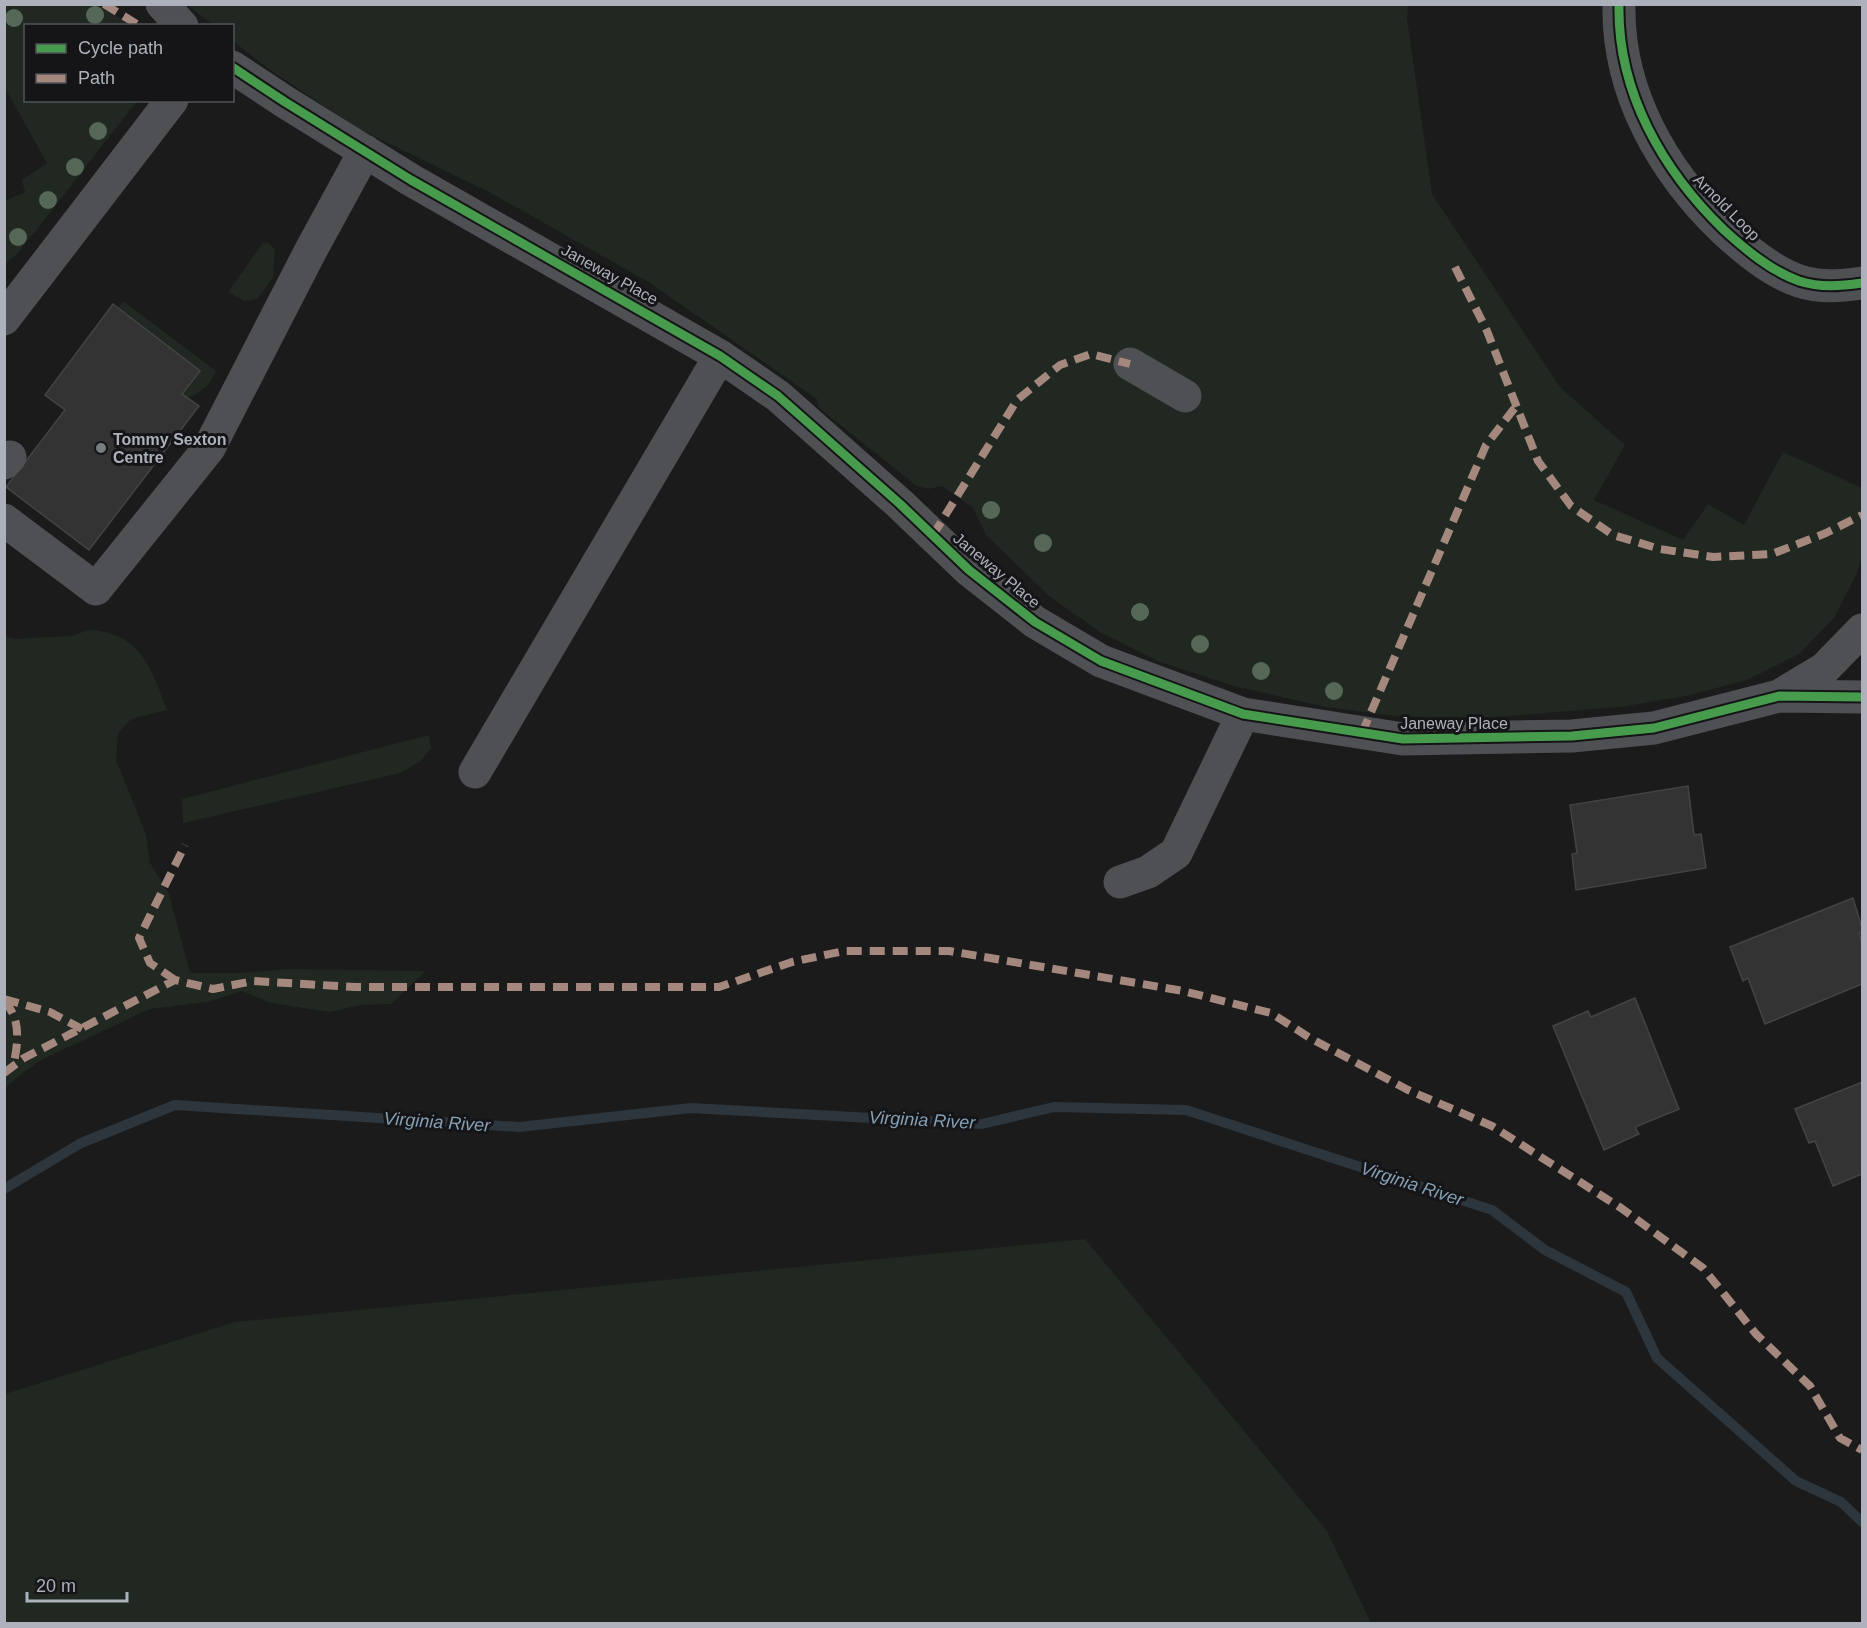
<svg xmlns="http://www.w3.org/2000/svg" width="1867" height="1628" font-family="Helvetica,sans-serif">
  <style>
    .green { fill: #202821 }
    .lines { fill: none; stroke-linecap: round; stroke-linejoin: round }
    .stream { stroke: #2d363d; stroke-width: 10 }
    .building { fill: #333; stroke: #434447; stroke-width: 1.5 }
    .minor { stroke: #4f5054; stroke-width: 33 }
    .quiet { stroke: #a5887d; stroke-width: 8; stroke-dasharray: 15 8; stroke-linecap: butt }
    .cycleway-casing { stroke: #151517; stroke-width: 13 }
    .cycleway { stroke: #469c4c; stroke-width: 9 }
    .tree { fill: #556756 }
    .poi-dot { fill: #797c83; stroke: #151517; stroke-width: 2 }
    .labels { text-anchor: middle; stroke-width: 6; stroke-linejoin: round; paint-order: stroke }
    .street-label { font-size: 16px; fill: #acb1bb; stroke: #151517 }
    .poi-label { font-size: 16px; font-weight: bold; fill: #acb1bb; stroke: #151517; text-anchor: start }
    .water-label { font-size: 18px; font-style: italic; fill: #859fb5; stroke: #151517 }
  </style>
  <rect width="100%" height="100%" fill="#1b1b1b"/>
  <path class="green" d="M 5,4 L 96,5 L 133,25 L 26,26 L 26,100 L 137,101 L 38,228 L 16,255 L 5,263 L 5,201 L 25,192 L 22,180 L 47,163 L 5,88 Z
    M 187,5 L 1408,5 L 1407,18 L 1432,194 L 1560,387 L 1625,445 L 1594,500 L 1683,540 L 1708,504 L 1744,525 L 1783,452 L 1862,488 L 1862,555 L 1857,573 L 1834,618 L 1799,654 L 1747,680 L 1686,696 L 1620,707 L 1471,719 L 1395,716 L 1326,707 L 1234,686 L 1160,662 L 1100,632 L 1049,596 L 986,535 L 973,508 L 942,486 L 928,489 L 917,486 L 819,408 L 817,399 L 650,283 L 491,193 L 359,129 L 270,70 L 233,41 L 232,26 L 214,25 Z
    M 263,243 L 268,243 L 275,249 L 273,278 L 257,299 L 244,301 L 228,292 Z
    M 123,301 L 216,371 C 209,386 203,392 187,398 L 182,394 L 200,371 L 118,308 Z
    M 88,630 C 139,631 152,668 167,710 L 131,719 L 118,733 L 116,760 L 146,834 L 150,863 L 169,894 L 190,973 L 242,973 L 286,969 L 426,971 L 391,1004 L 360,1005 L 330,1012 L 271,1003 L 242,991 L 207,1002 L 150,1009 L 39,1061 L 5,1087 L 5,636 L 13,639 L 72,636 Z
    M 429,735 L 431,748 L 421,761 L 400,773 L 183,823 L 182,799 Z
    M 1085,1239 L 1327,1531 L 1371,1623 L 5,1623 L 5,1394 L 235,1322 Z"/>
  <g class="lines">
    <path class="stream" d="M 4,1189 L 81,1143 L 175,1105 L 519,1127 L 691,1108 L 982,1124 L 1054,1107 L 1186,1110 L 1492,1210 L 1545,1250 L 1626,1292 L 1657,1358 L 1796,1481 L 1841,1502 L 1862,1522"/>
  </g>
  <path class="building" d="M 113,304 L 200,371 L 182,394 L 199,406 L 89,550 L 6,487 L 65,410 L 45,395 Z
    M 1688,786 L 1694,835 L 1701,834 L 1706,868 L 1576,890 L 1572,854 L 1577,853 L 1570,805 Z
    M 1853,898 L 1862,928 L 1862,932 L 1859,933 L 1862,942 L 1862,984 L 1765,1024 L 1748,978 L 1743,981 L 1730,947 Z
    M 1635,998 L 1679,1109 L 1635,1127 L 1639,1134 L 1604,1150 L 1553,1026 L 1588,1011 L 1591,1017 Z
    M 1862,1082 L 1862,1174 L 1833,1186 L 1815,1141 L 1809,1143 L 1795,1109 Z"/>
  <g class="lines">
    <path class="minor" d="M 162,4 L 182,26
      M 1619,4 C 1617,92 1663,171 1724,230 C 1746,250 1771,271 1799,281 C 1821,288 1841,286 1862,283
      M 232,67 L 285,102 L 411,180 L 720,356 L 778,396 L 900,504 L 969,570 L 1035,622 L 1101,661 L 1243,714 L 1403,739 L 1572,736 L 1654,728 L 1779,696 L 1862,697
      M 4,319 L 172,100
      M 1130,364 L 1185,396
      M 4,463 L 10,457
      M 4,520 L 96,589 L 209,448 L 311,250 L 365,151
      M 1779,696 L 1824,669 L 1862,630
      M 475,772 L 720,356
      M 1120,882 L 1148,872 L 1176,853 L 1243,714"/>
    <path class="quiet" d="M 104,4 L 140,26
      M 1455,267 L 1487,331 L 1538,461 L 1571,506 L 1613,535 L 1660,549 L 1713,557 L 1772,554 L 1826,533 L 1862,515
      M 933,535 L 1017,400 L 1060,365 L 1091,354 L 1130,364
      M 1362,733 L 1486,445 L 1517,405
      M 175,980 L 150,963 L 139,938 L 185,845
      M 4,999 L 50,1012 L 82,1029
      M 4,1001 C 22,1019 18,1044 13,1067
      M 4,1073 L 24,1058 L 175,980 L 213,989 L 253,981 L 355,987 L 719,987 L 792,962 L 844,951 L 949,951 L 1183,991 L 1271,1013 L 1310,1038 L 1408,1090 L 1492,1126 L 1621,1208 L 1703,1268 L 1756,1334 L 1810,1386 L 1840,1438 L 1862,1450"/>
    <defs>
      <path id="cycleway" d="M 1619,4 C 1617,92 1663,171 1724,230 C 1746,250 1771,271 1799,281 C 1821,288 1841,286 1862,283
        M 232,67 L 285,102 L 411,180 L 720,356 L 778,396 L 900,504 L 969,570 L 1035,622 L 1101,661 L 1243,714 L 1403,739 L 1572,736 L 1654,728 L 1779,696 L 1862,697"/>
    </defs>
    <use href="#cycleway" class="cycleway-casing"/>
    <use href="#cycleway" class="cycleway"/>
  </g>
  <g class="tree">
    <circle cx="95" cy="15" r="9"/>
    <circle cx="14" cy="18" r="9"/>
    <circle cx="98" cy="131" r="9"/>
    <circle cx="75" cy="167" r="9"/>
    <circle cx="48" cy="200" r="9"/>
    <circle cx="18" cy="237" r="9"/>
    <circle cx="991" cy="510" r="9"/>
    <circle cx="1043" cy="543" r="9"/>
    <circle cx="1140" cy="612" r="9"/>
    <circle cx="1200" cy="644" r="9"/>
    <circle cx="1261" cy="671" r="9"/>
    <circle cx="1334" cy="691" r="9"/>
  </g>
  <circle class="poi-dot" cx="101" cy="448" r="6"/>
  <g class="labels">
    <g class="street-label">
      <text transform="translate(1727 207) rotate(45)" y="6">Arnold Loop</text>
      <text transform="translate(610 274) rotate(29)" y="6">Janeway Place</text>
      <text transform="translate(997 570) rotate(40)" y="6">Janeway Place</text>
      <text x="1454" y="729">Janeway Place</text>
    </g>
    <g class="poi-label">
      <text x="113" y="445">Tommy Sexton<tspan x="113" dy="18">Centre</tspan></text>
    </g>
    <g class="water-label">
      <text transform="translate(922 1120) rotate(3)" y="6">Virginia River</text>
      <text transform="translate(437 1122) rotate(4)" y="6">Virginia River</text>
      <text transform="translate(1412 1184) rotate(18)" y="6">Virginia River</text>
    </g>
  </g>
  <rect width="1867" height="1628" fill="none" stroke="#acb1bb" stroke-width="12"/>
  <rect x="24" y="24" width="210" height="78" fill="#151517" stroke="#515359" stroke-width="1.5"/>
  <rect x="36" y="44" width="30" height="9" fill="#469c4c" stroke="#515359" stroke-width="1.5"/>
  <text x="78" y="54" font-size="18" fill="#acb1bb">Cycle path</text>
  <rect x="36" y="74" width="30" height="9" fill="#a5887d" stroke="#515359" stroke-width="1.5"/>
  <text x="78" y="84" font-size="18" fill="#acb1bb">Path</text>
  <path d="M27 1592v9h100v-9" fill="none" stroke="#acb1bb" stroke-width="3"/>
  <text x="36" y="1592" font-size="18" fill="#acb1bb" stroke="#151517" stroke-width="4.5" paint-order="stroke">20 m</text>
</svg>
